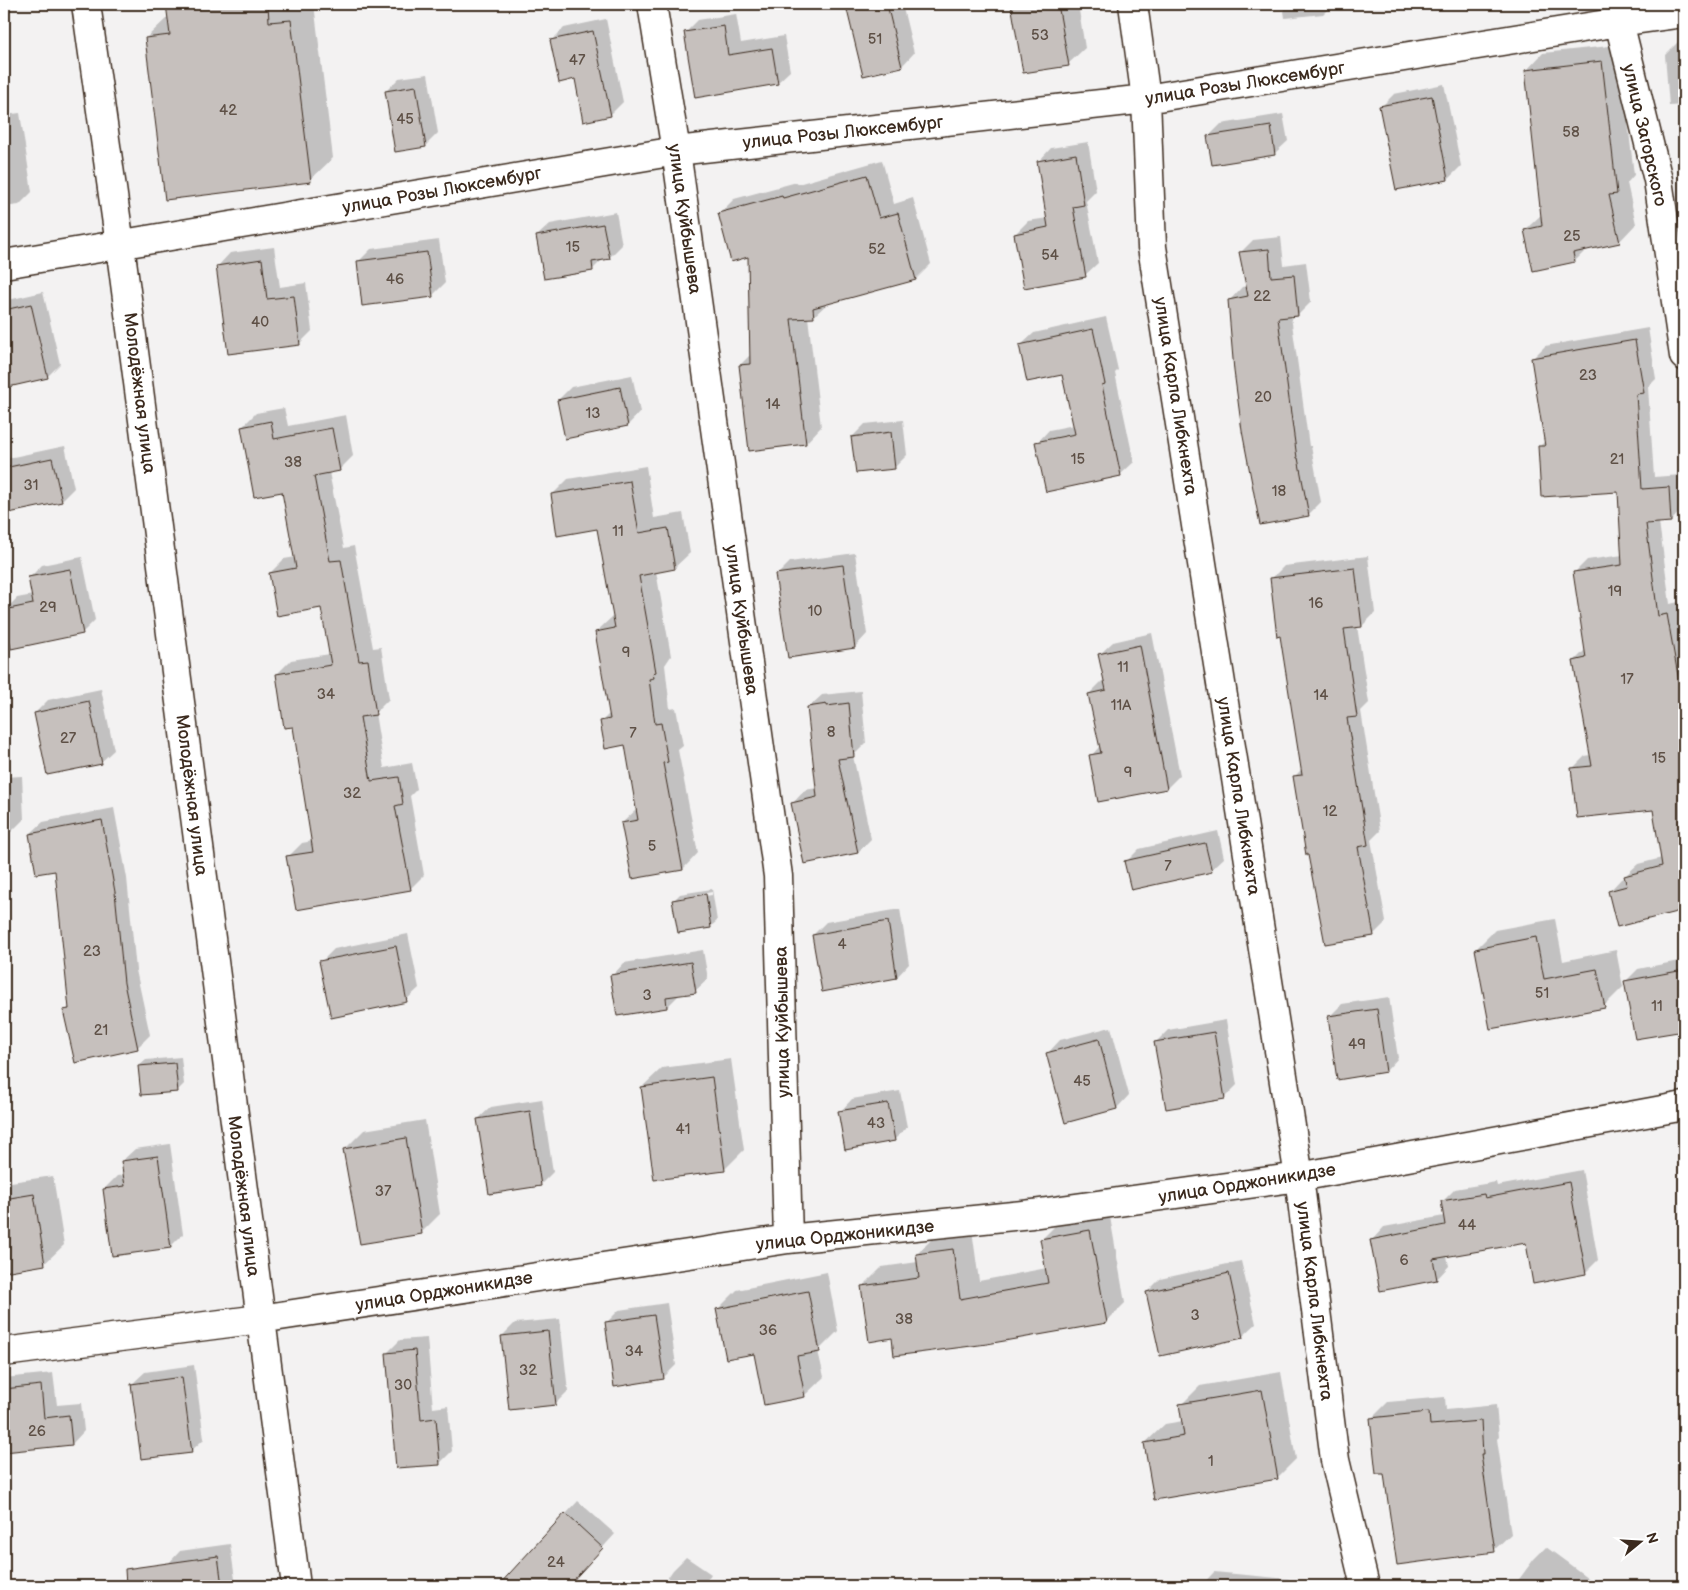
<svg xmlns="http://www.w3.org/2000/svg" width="1688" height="1590" font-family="'Balsamiq Sans',sans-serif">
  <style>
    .shadow { fill: #0003; fill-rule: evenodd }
    .building { fill: #c6c0bd; stroke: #3b2a1e }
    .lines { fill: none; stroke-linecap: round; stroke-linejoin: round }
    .minor-casing { stroke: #3b2a1e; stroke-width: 31 }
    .minor { stroke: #fff; stroke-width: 28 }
    .labels { text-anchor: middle; stroke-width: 4.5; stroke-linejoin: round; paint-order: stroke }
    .number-label { font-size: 15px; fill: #5e5046 }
    .street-label { font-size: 18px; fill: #3b2a1e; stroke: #fff }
  </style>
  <rect width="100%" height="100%" fill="#f3f2f2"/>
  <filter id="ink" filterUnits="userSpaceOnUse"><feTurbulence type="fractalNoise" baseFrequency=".02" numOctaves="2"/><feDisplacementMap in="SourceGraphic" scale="10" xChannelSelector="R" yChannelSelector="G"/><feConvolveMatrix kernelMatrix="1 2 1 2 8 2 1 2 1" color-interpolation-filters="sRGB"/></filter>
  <g filter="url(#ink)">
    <path class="shadow" d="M 167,4 L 314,4 L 333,158 L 310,180 L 146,38 L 169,16 Z
      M 855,4 L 902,4 L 914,53 L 902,66 L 849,10 Z
      M 1012,4 L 1078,4 L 1085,48 L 1068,64 L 1024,72 Z
      M 1283,4 L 1348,4 L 1330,7 L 1323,14 L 1285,18 Z
      M 736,14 L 741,43 L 784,36 L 790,71 L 777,83 L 685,33 L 698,20 Z
      M 606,19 L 623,102 L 610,115 L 575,78 L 552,40 L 564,28 Z
      M 1682,38 L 1684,38 L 1684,105 L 1669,106 L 1665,55 Z
      M 1619,45 L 1634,175 L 1627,183 L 1636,224 L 1619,242 L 1587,249 L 1575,261 L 1534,270 L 1525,230 L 1542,214 L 1526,71 L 1543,53 Z
      M 428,74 L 438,133 L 425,146 L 386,91 L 399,78 Z
      M 1444,84 L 1461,166 L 1448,179 L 1397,188 L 1381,107 L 1394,94 Z
      M 20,113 L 32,192 L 19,205 L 4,207 L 4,115 Z
      M 1283,114 L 1288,141 L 1275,153 L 1213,163 L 1209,136 L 1221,124 Z
      M 1088,142 L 1096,191 L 1086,201 L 1098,263 L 1085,275 L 1015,234 L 1028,221 L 1048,218 L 1039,161 L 1051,148 Z
      M 882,160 L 894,204 L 913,198 L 931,264 L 916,279 L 828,303 L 813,317 L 808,317 L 821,427 L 806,443 L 740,365 L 751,354 L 749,255 L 719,214 L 734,199 L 797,182 L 798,184 Z
      M 616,212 L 622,245 L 609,258 L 604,258 L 593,269 L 537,236 L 550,224 Z
      M 1281,237 L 1284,265 L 1306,262 L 1311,302 L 1298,315 L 1291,316 L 1309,446 L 1311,446 L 1321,502 L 1308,515 L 1230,300 L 1242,287 L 1247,286 L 1240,253 L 1253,240 Z
      M 439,240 L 445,283 L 432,296 L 358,262 L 371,249 Z
      M 274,247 L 280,287 L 306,283 L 312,331 L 299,344 L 218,266 L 230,253 Z
      M 43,292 L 60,364 L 47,377 L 4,387 L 4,301 Z
      M 1106,317 L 1118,370 L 1115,373 L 1134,462 L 1121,474 L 1047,491 L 1037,443 L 1049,430 L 1074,425 L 1063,373 L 1021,345 L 1034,333 Z
      M 1648,328 L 1656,379 L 1648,387 L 1654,477 L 1681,475 L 1683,508 L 1671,521 L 1659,522 L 1670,604 L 1679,602 L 1684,630 L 1684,909 L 1617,925 L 1609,892 L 1621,879 L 1626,878 L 1625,876 L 1638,864 L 1662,858 L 1655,809 L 1573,768 L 1585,756 L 1591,755 L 1574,661 L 1586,649 L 1575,572 L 1587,560 L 1623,555 L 1619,491 L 1539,447 L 1546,440 L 1533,358 L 1545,346 Z
      M 632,375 L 640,412 L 628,425 L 558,400 L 571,387 Z
      M 284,408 L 288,426 L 346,415 L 353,456 L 339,470 L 329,472 L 344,548 L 354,546 L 373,648 L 381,647 L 389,699 L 375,713 L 384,768 L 412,763 L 417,789 L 410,796 L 424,875 L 410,889 L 288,857 L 302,843 L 313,841 L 294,726 L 277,674 L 291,660 L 330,654 L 322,607 L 270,573 L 284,559 L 296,557 L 283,490 L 242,427 L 256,413 Z
      M 903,420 L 907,455 L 895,467 L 852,437 L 865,424 Z
      M 65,446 L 74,488 L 61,501 L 4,513 L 4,459 Z
      M 646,466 L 654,518 L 683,513 L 690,553 L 674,568 L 656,571 L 671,656 L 665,665 L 670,709 L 676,708 L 683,746 L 678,750 L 698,853 L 683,869 L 622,823 L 637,809 L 626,744 L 602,721 L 610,713 L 596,632 L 612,617 L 614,617 L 598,528 L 552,495 L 568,479 Z
      M 855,553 L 867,634 L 855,647 L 777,575 L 790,562 Z
      M 1368,556 L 1375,613 L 1362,626 L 1357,626 L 1369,703 L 1361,711 L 1380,831 L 1371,840 L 1386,922 L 1373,935 L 1294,777 L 1302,769 L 1271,579 L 1284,566 Z
      M 82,557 L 95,620 L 82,633 L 5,610 L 17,598 L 33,595 L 29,578 L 42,565 Z
      M 1152,633 L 1180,775 L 1167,788 L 1099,801 L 1091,756 L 1100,746 L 1089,694 L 1102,681 L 1106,681 L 1100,654 L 1113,642 Z
      M 101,689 L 114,750 L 101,762 L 35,713 L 48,700 Z
      M 861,691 L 866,743 L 853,756 L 871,839 L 858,852 L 805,863 L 793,803 L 805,790 L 817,788 L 809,707 L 822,695 Z
      M 22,776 L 24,819 L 11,832 L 4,832 L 4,777 Z
      M 114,808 L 127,878 L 136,970 L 150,1035 L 137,1048 L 65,1011 L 70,1006 L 57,869 L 30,834 L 43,822 Z
      M 1218,831 L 1224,858 L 1211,870 L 1126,862 L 1139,849 Z
      M 712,889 L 717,921 L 710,927 L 674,900 L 680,894 ZM 712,892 L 712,895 L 679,900 L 679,898 Z
      M 900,909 L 909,964 L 897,977 L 813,935 L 826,922 Z
      M 1555,919 L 1563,961 L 1616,950 L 1623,987 L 1604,1006 L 1476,949 L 1495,930 Z
      M 408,934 L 419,988 L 406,1000 L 321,962 L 334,949 Z
      M 703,950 L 708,979 L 695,991 L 680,994 L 667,1007 L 612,976 L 624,963 Z
      M 1684,960 L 1684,1029 L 1636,1038 L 1626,981 L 1638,969 Z
      M 1389,997 L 1398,1058 L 1386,1071 L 1329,1017 L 1342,1004 Z
      M 1226,1020 L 1237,1085 L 1224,1098 L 1156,1042 L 1168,1030 Z
      M 1111,1027 L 1129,1095 L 1117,1108 L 1048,1053 L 1060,1040 Z
      M 181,1057 L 184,1084 L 177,1091 L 139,1066 L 146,1060 Z
      M 731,1059 L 744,1150 L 725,1169 L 642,1087 L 662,1068 Z
      M 900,1091 L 907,1127 L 894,1140 L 840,1112 L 852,1099 Z
      M 542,1099 L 553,1172 L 540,1185 L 478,1119 L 491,1107 Z
      M 425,1120 L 440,1214 L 421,1233 L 345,1149 L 364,1130 Z
      M 170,1144 L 183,1234 L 170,1247 L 104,1189 L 117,1176 L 124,1175 L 122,1161 L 135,1149 Z
      M 1582,1170 L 1598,1260 L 1586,1272 L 1534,1282 L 1527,1242 L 1447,1256 L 1449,1266 L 1437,1279 L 1372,1240 L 1384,1227 L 1444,1216 L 1442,1202 L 1455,1189 L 1496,1182 L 1497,1186 Z
      M 53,1176 L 64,1245 L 44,1264 L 4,1270 L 4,1183 Z
      M 1684,1177 L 1684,1197 L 1681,1180 Z
      M 1109,1211 L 1125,1303 L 1106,1322 L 893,1337 L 863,1286 L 882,1267 L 918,1262 L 917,1254 L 936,1235 L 972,1230 L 979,1281 L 1047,1268 L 1042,1239 L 1061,1220 Z
      M 1241,1261 L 1256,1324 L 1243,1336 L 1161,1355 L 1147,1292 L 1160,1279 Z
      M 827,1272 L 838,1331 L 818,1351 L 824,1377 L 804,1396 L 755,1352 L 718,1309 L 737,1290 Z
      M 667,1303 L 676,1365 L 663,1378 L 606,1323 L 619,1310 Z
      M 560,1319 L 568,1391 L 555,1404 L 502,1336 L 515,1323 Z
      M 427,1338 L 433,1408 L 448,1406 L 452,1451 L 440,1463 L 387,1353 L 400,1340 Z
      M 194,1365 L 204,1439 L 191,1451 L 132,1384 L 145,1372 Z
      M 1281,1372 L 1296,1459 L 1277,1478 L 1145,1443 L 1165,1424 L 1183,1421 L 1181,1405 L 1200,1386 Z
      M 53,1373 L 57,1405 L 81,1403 L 84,1431 L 72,1444 L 4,1451 L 4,1378 Z
      M 1445,1397 L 1446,1410 L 1496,1405 L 1499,1437 L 1497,1439 L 1511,1534 L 1494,1550 L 1385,1472 L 1372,1418 L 1388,1402 Z
      M 578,1501 L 615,1534 L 568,1586 L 522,1586 L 510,1575 Z
      M 230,1544 L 236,1586 L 171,1586 L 168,1564 L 180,1551 Z
      M 1546,1547 L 1599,1586 L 1514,1586 L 1534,1559 Z
      M 686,1557 L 711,1574 L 703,1586 L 662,1586 L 673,1570 Z
      M 1214,1572 L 1289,1579 L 1289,1586 L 1201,1586 Z
      M 645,1582 L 651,1586 L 641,1586 Z"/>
    <path class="building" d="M 166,4 L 268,4 L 269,22 L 291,20 L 311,182 L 165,200 L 145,38 L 170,35 Z
      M 874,4 L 887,4 L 902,67 L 863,76 L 847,10 Z
      M 1011,4 L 1058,4 L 1069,66 L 1023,73 Z
      M 724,26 L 728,55 L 772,48 L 778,84 L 695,98 L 684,32 Z
      M 593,31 L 611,116 L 583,122 L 575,79 L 559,83 L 550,40 Z
      M 1602,61 L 1617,194 L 1609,195 L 1620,243 L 1573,253 L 1575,262 L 1533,271 L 1524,230 L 1542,226 L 1525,70 Z
      M 416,86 L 426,147 L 395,152 L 385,91 Z
      M 1432,96 L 1448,180 L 1396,190 L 1379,106 Z
      M 1271,126 L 1275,155 L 1212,165 L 1207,136 Z
      M 1076,154 L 1084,205 L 1073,207 L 1086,277 L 1024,288 L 1014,234 L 1048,227 L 1037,161 Z
      M 867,175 L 879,218 L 898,213 L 916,280 L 813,308 L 814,318 L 791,319 L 806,444 L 749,451 L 739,365 L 750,364 L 748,257 L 731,262 L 718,213 L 782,196 L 783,198 Z
      M 603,224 L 610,259 L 592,262 L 593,271 L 544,279 L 536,236 Z
      M 1269,249 L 1271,277 L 1294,275 L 1298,316 L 1278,318 L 1297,458 L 1298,458 L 1309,516 L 1260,525 L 1242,431 L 1234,371 L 1228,300 L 1248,296 L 1239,252 Z
      M 427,252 L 433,297 L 362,306 L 357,261 Z
      M 262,259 L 267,299 L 294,296 L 300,345 L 228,354 L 216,266 Z
      M 31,304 L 48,378 L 4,388 L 4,310 Z
      M 1093,329 L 1105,384 L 1102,385 L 1121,476 L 1046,492 L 1035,442 L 1075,434 L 1062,375 L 1027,382 L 1019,345 Z
      M 1635,340 L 1644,393 L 1636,394 L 1642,489 L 1669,487 L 1671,522 L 1646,524 L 1658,616 L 1667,614 L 1682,698 L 1679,698 L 1684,745 L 1684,910 L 1617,927 L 1608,891 L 1627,886 L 1624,876 L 1662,866 L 1653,810 L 1577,818 L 1571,768 L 1592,766 L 1573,661 L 1586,658 L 1573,572 L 1622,565 L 1618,492 L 1541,497 L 1538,446 L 1545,446 L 1531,358 Z
      M 620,387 L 628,426 L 565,439 L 557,400 Z
      M 271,421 L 274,439 L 332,428 L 340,471 L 314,476 L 330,561 L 341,560 L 359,661 L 368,660 L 376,715 L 360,717 L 371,781 L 399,777 L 403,804 L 395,806 L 411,890 L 296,910 L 286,856 L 313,852 L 293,727 L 284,728 L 276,674 L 331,665 L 321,608 L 277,616 L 269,573 L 296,568 L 282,492 L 254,497 L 241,427 Z
      M 891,432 L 895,469 L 856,473 L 851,437 Z
      M 52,458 L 62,502 L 4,514 L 4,468 Z
      M 630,481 L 639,533 L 668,528 L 675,569 L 639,576 L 656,672 L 653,673 L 654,678 L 649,679 L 655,724 L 661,723 L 668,762 L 663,763 L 683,870 L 632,879 L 621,823 L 638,820 L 625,745 L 605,749 L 600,721 L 610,719 L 595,632 L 615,628 L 597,529 L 557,536 L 551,494 Z
      M 843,565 L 855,648 L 788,658 L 775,574 Z
      M 1355,568 L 1362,627 L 1344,629 L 1357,717 L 1347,718 L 1368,845 L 1358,847 L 1374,936 L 1325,944 L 1308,855 L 1306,855 L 1293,776 L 1302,775 L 1280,636 L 1277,637 L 1270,578 Z
      M 70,569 L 83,634 L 11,649 L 4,610 L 33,604 L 28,577 Z
      M 1140,645 L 1167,789 L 1098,802 L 1089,755 L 1101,753 L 1088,694 L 1106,690 L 1098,654 Z
      M 89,701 L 102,764 L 47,775 L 34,713 Z
      M 849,703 L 854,757 L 838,759 L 858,853 L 804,864 L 791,803 L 817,797 L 807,707 L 827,704 L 827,706 Z
      M 102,820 L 115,892 L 124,983 L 138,1049 L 75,1063 L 63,1010 L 69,1009 L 55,871 L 36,874 L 29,834 Z
      M 1205,843 L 1212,872 L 1131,890 L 1124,861 Z
      M 706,894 L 711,928 L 678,933 L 672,900 Z
      M 888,921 L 897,978 L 822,992 L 812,935 Z
      M 1536,937 L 1544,979 L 1597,969 L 1605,1008 L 1490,1029 L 1475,949 Z
      M 396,946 L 407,1002 L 331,1018 L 319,961 Z
      M 691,962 L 696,993 L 666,997 L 667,1008 L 617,1016 L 610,975 Z
      M 1684,970 L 1684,1031 L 1635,1039 L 1624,981 Z
      M 1377,1009 L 1386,1072 L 1337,1080 L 1328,1016 Z
      M 1214,1032 L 1225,1099 L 1166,1109 L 1154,1042 Z
      M 1099,1039 L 1117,1109 L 1065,1123 L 1046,1053 Z
      M 175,1063 L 178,1092 L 141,1095 L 138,1066 Z
      M 712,1077 L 725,1171 L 654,1180 L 641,1087 Z
      M 888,1103 L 895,1141 L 845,1150 L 838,1111 Z
      M 530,1111 L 541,1186 L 489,1194 L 477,1119 Z
      M 406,1138 L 422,1234 L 360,1244 L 343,1149 Z
      M 158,1156 L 171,1248 L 112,1256 L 103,1189 L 125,1186 L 121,1161 Z
      M 1569,1182 L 1586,1274 L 1533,1284 L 1526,1243 L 1433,1259 L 1437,1280 L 1380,1291 L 1370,1240 L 1445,1225 L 1441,1201 L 1484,1194 L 1485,1198 Z
      M 34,1194 L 45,1265 L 4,1272 L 4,1199 Z
      M 1090,1230 L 1107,1323 L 987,1344 L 894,1356 L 892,1338 L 869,1342 L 861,1286 L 919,1278 L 916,1254 L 953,1249 L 960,1299 L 1048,1283 L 1040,1239 Z
      M 1229,1273 L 1243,1338 L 1160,1356 L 1146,1292 Z
      M 808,1291 L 820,1352 L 797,1356 L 805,1397 L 764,1405 L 754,1354 L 726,1359 L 716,1309 Z
      M 654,1315 L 664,1379 L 614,1387 L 605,1322 Z
      M 548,1331 L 556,1405 L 509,1410 L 501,1336 Z
      M 415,1350 L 421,1420 L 436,1418 L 440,1465 L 396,1468 L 386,1353 Z
      M 182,1377 L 192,1453 L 141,1459 L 131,1384 Z
      M 41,1385 L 44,1418 L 69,1415 L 72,1445 L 4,1452 L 4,1389 Z
      M 1262,1390 L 1278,1479 L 1154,1500 L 1144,1443 L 1184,1436 L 1179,1404 Z
      M 1429,1412 L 1430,1425 L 1481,1421 L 1483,1454 L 1481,1454 L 1495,1552 L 1397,1565 L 1384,1474 L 1376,1474 L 1370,1418 Z
      M 565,1513 L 603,1548 L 568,1586 L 498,1586 Z
      M 218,1556 L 222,1586 L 126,1586 L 125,1569 Z"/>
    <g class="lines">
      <defs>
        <path id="minor" d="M 86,4 L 120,245 L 296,1586
          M 652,4 L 676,151 L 778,876 L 788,1239
          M 1133,4 L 1146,99 L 1152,247 L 1299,1177 L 1335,1460 L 1365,1586
          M 1616,5 L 1619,22 L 1658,180 L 1684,356
          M 4,264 L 676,151 L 1146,99 L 1619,22 L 1684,13
          M 4,1352 L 260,1319 L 788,1239 L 1032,1214 L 1299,1177 L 1684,1106"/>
      </defs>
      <use href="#minor" class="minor-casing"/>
      <use href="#minor" class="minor"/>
    </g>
  </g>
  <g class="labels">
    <g class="number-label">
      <text x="1040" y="40">53</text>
      <text x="875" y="44">51</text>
      <text x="577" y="65">47</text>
      <text x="228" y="115">42</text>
      <text x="405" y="124">45</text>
      <text x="1571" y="137">58</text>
      <text x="1572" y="241">25</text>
      <text x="573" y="252">15</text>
      <text x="877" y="254">52</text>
      <text x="1050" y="260">54</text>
      <text x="395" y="284">46</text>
      <text x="1262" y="301">22</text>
      <text x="260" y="327">40</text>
      <text x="1588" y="380">23</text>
      <text x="1263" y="402">20</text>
      <text x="773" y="409">14</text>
      <text x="593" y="418">13</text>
      <text x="1078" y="464">15</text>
      <text x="1617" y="464">21</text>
      <text x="293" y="467">38</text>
      <text x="31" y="490">31</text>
      <text x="1279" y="496">18</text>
      <text x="618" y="536">11</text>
      <text x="1615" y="596">19</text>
      <text x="1316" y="608">16</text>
      <text x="48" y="612">29</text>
      <text x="815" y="616">10</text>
      <text x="626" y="657">9</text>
      <text x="1123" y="672">11</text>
      <text x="1627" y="684">17</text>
      <text x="326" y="699">34</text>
      <text x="1321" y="700">14</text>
      <text x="1121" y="710">11А</text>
      <text x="831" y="737">8</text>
      <text x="633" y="738">7</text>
      <text x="68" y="743">27</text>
      <text x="1659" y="763">15</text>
      <text x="1128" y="777">9</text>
      <text x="352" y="798">32</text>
      <text x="1330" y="816">12</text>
      <text x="652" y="851">5</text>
      <text x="1168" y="871">7</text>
      <text x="842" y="949">4</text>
      <text x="92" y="956">23</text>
      <text x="1542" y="998">51</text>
      <text x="647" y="1000">3</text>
      <text x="1657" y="1011">11</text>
      <text x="101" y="1035">21</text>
      <text x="1357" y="1049">49</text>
      <text x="1082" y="1086">45</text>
      <text x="876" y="1128">43</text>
      <text x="683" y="1134">41</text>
      <text x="383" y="1196">37</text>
      <text x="1467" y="1230">44</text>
      <text x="1404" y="1265">6</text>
      <text x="1195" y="1320">3</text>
      <text x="904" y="1324">38</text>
      <text x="768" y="1335">36</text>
      <text x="634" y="1356">34</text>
      <text x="528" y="1375">32</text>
      <text x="403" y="1390">30</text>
      <text x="37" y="1436">26</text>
      <text x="1211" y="1466">1</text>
      <text x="556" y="1567">24</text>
    </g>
    <g class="street-label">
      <text transform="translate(1245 83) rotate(-9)" y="6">улица Розы Люксембург</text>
      <text transform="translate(843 132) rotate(-6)" y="6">улица Розы Люксембург</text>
      <text transform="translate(1645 135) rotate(77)" y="6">улица Загорского</text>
      <text transform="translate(442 190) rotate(-10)" y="6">улица Розы Люксембург</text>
      <text transform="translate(685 219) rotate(82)" y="6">улица Куйбышева</text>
      <text transform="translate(140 393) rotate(83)" y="6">Молодёжная улица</text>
      <text transform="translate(1176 396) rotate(81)" y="6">улица Карла Либкнехта</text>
      <text transform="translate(742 620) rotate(82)" y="6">улица Куйбышева</text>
      <text transform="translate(192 795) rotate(83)" y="6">Молодёжная улица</text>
      <text transform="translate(1239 796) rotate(81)" y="6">улица Карла Либкнехта</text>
      <text transform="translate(782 1022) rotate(-91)" y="6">улица Куйбышева</text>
      <text transform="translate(1247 1183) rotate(-9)" y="6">улица Орджоникидзе</text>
      <text transform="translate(244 1196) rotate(83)" y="6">Молодёжная улица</text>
      <text transform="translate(845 1235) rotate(-6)" y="6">улица Орджоникидзе</text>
      <text transform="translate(444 1291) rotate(-9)" y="6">улица Орджоникидзе</text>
      <text transform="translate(1315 1301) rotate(83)" y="6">улица Карла Либкнехта</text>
    </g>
  </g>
  <rect width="1688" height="1590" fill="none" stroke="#fff" stroke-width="20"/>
  <rect x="10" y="10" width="1668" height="1570" fill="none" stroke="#3b2a1e" stroke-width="2" filter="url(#ink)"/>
  <g transform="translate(1640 1542) rotate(72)" stroke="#ffffff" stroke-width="4" paint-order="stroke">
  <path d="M0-4L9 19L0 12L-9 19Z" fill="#3b2a1e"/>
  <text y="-8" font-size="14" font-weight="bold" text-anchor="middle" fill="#3b2a1e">N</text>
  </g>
</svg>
